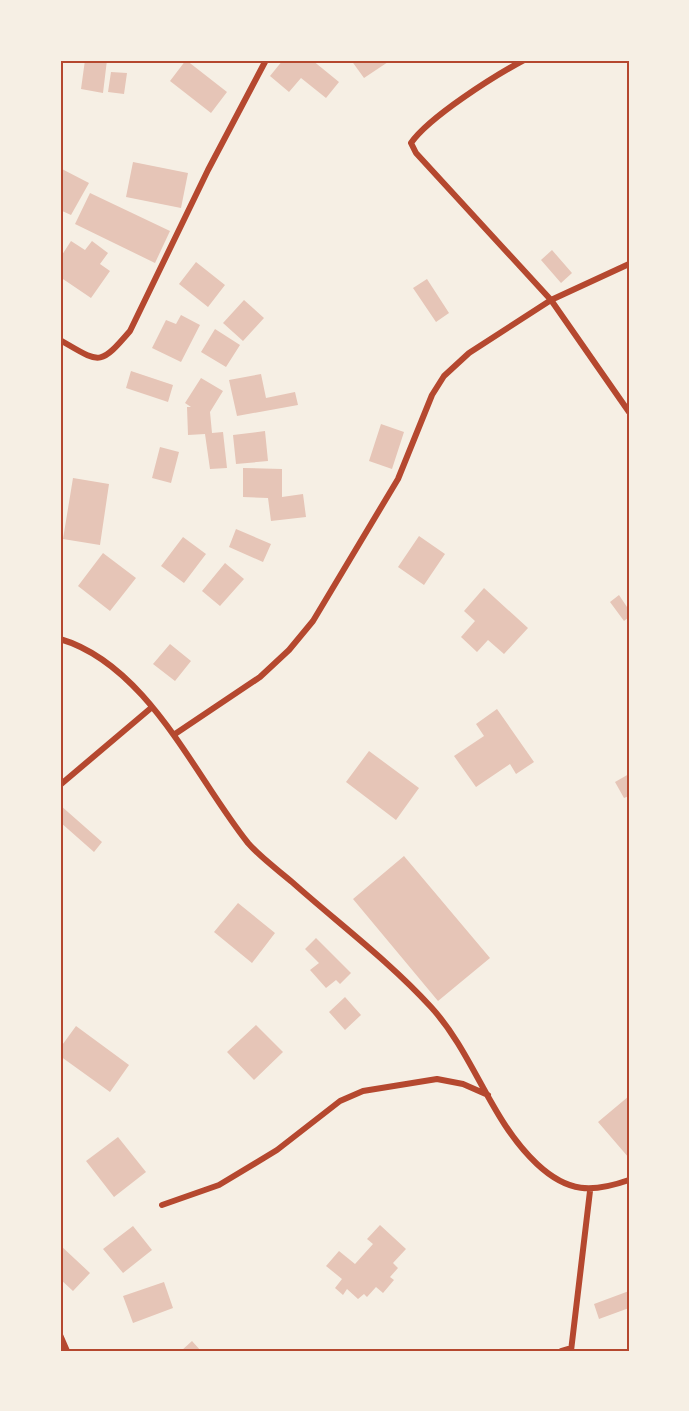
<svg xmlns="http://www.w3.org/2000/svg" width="689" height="1411" font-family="Helvetica,sans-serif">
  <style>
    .building { fill: #e6c5b7 }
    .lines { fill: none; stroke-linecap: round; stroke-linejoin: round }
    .minor { stroke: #b5482f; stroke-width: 6 }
    .neatline { fill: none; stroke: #b5482f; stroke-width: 2 }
  </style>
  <rect width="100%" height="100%" fill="#f6efe4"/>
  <path class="building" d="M 85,60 L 107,60 L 103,93 L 81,89 Z
    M 186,60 L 227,92 L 211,113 L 170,81 Z
    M 283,60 L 312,60 L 339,82 L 326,98 L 301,78 L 289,92 L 270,76 Z
    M 351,60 L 391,60 L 364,78 Z
    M 111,72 L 127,73 L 124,94 L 108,92 Z
    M 133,162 L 188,173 L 181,208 L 126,197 Z
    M 60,168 L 89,183 L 71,215 L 60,210 Z
    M 90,193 L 170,231 L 155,263 L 75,224 Z
    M 71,241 L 85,250 L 92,241 L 108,253 L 100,264 L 110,271 L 91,298 L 60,277 L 60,258 Z
    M 552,250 L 572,273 L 561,283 L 541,260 Z
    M 196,262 L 225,285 L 208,307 L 179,284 Z
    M 427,279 L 449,313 L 436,322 L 413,288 Z
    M 244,300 L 264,318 L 243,341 L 223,323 Z
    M 181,315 L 200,325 L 181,362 L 152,348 L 166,320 L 176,324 Z
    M 215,329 L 240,345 L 226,367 L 201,352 Z
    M 131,371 L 173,385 L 168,402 L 126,388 Z
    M 261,374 L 266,398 L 295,392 L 298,405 L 237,416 L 229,380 Z
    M 201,378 L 223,391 L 210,412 L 212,433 L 223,432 L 227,468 L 210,469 L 205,434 L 188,435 L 187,407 L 191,407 L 185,403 Z
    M 381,424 L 404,432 L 392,469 L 369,461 Z
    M 265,431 L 268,461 L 236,464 L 233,435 Z
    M 160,447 L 179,452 L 171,483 L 152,478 Z
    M 243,468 L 282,469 L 282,497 L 303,494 L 306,517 L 271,521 L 268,498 L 243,497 Z
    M 73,478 L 109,484 L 100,545 L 63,539 Z
    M 236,529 L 271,544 L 263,562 L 229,547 Z
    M 419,536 L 445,554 L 424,585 L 398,567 Z
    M 183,537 L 206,554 L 184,583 L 161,566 Z
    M 103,553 L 136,578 L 110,611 L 78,586 Z
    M 225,563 L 244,579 L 220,606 L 202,591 Z
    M 484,588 L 528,628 L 504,654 L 488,640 L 477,652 L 461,637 L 475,621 L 464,611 Z
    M 619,595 L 629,610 L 629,617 L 624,621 L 610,602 Z
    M 170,644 L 191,661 L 175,681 L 153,664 Z
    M 497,709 L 534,762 L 516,774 L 510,764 L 476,787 L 454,756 L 484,736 L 476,724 Z
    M 369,751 L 419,788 L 396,820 L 346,782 Z
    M 629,774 L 629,796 L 624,798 L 615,782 Z
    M 60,805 L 102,842 L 94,852 L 60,822 Z
    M 404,856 L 490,958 L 438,1001 L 353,899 Z
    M 238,903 L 275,933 L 252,963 L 214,932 Z
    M 316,938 L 351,973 L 340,984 L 336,980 L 326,988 L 310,970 L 319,963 L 305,949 Z
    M 345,997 L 361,1015 L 345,1030 L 329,1012 Z
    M 256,1025 L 283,1052 L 254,1080 L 227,1052 Z
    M 76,1026 L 129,1065 L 110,1092 L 60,1056 L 60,1048 Z
    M 629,1096 L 629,1158 L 598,1122 Z
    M 118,1137 L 146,1172 L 114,1197 L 86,1161 Z
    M 380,1225 L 406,1249 L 393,1263 L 398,1268 L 390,1277 L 394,1280 L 383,1293 L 376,1287 L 367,1297 L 364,1294 L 358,1299 L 347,1289 L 343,1295 L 335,1288 L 342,1279 L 326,1266 L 339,1251 L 355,1264 L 373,1244 L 367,1239 Z
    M 133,1226 L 152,1250 L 123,1273 L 103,1249 Z
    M 60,1245 L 90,1273 L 73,1291 L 60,1279 Z
    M 164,1282 L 173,1308 L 133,1323 L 123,1296 Z
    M 629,1291 L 629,1308 L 599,1319 L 594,1304 Z
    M 192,1341 L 201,1351 L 181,1351 Z"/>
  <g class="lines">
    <path class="minor" d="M 524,60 C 494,76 429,117 411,143 L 416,153 L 551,300 L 629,412
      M 60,340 C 100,363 99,367 130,331 L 208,170 L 266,60
      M 60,639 C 148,665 195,777 248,843 C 260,857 278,870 292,882 C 338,923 389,961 431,1007 C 474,1054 490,1120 537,1164 C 568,1193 592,1193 629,1180
      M 175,734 L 260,677 L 289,650 L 313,621 L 398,479 L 432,395 L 444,376 L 469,353 L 551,300 L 629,264
      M 60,785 L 151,708
      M 162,1205 L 219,1185 L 277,1150 L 340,1101 L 363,1091 L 437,1079 L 463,1084 L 488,1095
      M 60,1335 L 67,1351
      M 561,1351 L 571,1348
      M 571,1351 L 590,1191"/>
  </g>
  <rect width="689" height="1411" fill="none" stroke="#f6efe4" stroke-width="123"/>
  <rect x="62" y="62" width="566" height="1288" class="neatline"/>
</svg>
